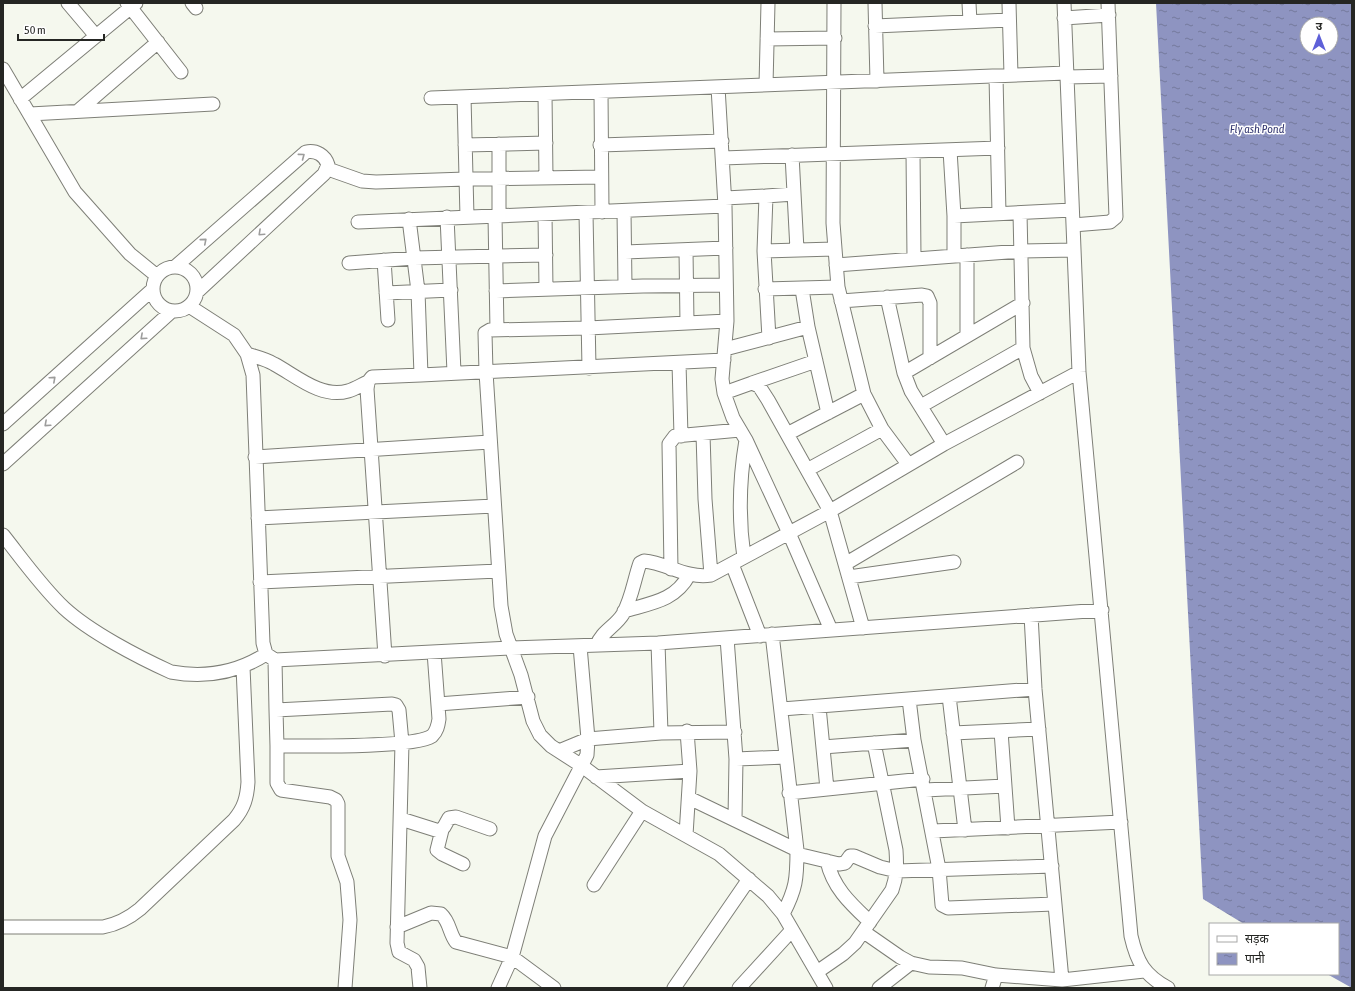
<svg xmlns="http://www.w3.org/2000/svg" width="1355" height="991" font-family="'Asap Condensed','Noto Sans Devanagari',sans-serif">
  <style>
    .water { fill: url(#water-ripples); fill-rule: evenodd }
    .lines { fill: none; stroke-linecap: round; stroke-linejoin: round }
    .minor-casing { stroke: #7e7f77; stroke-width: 15 }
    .minor { stroke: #fff; stroke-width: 13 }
    .oneway { stroke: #9d9d9c }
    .labels { text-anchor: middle; stroke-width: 3; stroke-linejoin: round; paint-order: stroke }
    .water-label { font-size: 12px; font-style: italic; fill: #373a73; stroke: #fff }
  </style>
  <defs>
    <pattern id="water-ripples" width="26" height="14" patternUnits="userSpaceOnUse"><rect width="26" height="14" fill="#8e94c1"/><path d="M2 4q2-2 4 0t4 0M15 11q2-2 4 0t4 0" fill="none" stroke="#74799c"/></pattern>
  </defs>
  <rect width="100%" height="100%" fill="#f5f8ee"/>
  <path class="water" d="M 1156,3 L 1352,3 L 1352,988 L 1327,974 L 1338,974 L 1338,924 L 1244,924 L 1203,899 ZM 1307,24 L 1331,24 L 1331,48 L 1307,48 Z"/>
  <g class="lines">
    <defs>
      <path id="minor" d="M 68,3 L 96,36
        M 127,3 L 181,72
        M 192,3 L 196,8
        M 834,3 L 833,223 L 838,287 L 864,394 L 882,429 L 908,464
        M 875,3 L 877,81
        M 969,3 L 970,22
        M 1009,3 L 1011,75
        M 1064,3 L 1079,372 L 1131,936 C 1137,962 1144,975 1168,988
        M 1064,18 L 1109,15
        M 875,26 L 1009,20
        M 767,39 L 835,38
        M 3,69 L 75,192 L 130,254 L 157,276
        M 996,76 L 999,214
        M 1067,77 L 1111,76
        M 766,85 L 768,3
        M 718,87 L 725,206 L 727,321 L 722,379 L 724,393 L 733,418 L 746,440 L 789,533 L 831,630
        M 601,92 L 602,212
        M 545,94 L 546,178
        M 464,97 L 467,217
        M 431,98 L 1066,73
        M 20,99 L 136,3
        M 78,111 L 158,42
        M 30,114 L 213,104
        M 499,144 L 499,215
        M 465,145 L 546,143
        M 600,145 L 722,141
        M 950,150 L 954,216 L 954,256
        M 913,152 L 914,258
        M 792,155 L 797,250
        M 723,158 L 998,148
        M 328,169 L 362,181 L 376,182 L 466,179 L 601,177
        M 766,196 L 794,194
        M 725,198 L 766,196 L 764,251 L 769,338
        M 624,211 L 625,286
        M 586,213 L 589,368
        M 1020,213 L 1023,348 L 1031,376 L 1040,393
        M 545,214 L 546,289
        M 495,216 L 497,330
        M 954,216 L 1072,210
        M 447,217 L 454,372
        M 409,219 L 418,291 L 421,375 L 724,360
        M 358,222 L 725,206
        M 1073,225 L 1110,222 L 1116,217 L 1108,3
        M 686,250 L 687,323
        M 764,251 L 834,249
        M 625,252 L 726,248
        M 967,255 L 967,335
        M 384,260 L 388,320
        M 349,263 L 414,258 L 546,255
        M 836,265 L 1022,251 L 1074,250
        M153 289a22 22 0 1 1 44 0a22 22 0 1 1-44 0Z
        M 175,267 L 306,152 C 316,150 325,155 328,165 L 324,174 L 197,292
        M 765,289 L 838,287
        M 802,289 L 808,327 L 828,413
        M 496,291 L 643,286 L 726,285
        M 386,293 L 451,290
        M 887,297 L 904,373 L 911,391 L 944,444
        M 841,301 L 922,295 L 927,296 L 930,303 L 930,358
        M 189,306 L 234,335 L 247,354 L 253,375 L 263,643 L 266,654 L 275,660 L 511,648 L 658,643 L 1102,610
        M 727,321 L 588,328 L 490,330 L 485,333 L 486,372 L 501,606 L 506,634 L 521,675 L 533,721 L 540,735 L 551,746 L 582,766 L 642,811 L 719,854 L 768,896 L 783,914 L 826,988
        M 725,349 L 808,327
        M 247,354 C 256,357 266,359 274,364 C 295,375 321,399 348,391 C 355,389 361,385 368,382
        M 679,363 L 681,436
        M 904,373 L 1023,303
        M 752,383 L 816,361
        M 724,393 L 752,383 L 759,386 L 768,400 L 830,511 L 863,628
        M 921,406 L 1023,348
        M 3,424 L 153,289
        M 703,434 L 705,499 L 711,575
        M 787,434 L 864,394
        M 255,457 L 490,442
        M 3,464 L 172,311
        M 807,470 L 882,429
        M 258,518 L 494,506
        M 3,535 C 22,559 41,586 64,608 C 90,632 138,657 171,672 C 205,678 237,673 266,654
        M 744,557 C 738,516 739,481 746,440
        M 732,564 L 760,636
        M 845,564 L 1017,462
        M 671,569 L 669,444 L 675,436 L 740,430
        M 849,577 L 954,562
        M 260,582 L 498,571
        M 624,611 C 651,603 675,601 689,575
        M 1031,615 L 1035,689 L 1062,980
        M 772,634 L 797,850 C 797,879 796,889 783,914
        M 727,638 L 736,759 L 735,819
        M 658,643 L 661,733
        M 597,645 C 601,632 616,626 623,614 C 632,598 634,580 640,563 L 644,561 C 667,563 686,579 711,575 L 830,511 L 944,444 L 1079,372
        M 580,646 L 588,739 L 661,733 L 735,732
        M 385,656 L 367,389 L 368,382 L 372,377 L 421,375
        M 275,660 L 276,710 L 392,704 L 396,705 L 399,710 L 402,743 L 397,943 L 399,952 L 414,960 L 418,967 L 420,988
        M 949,696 L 965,830
        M 909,699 L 914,740 L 939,869 L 942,905 L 948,908 L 1054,904
        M 438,704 L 528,697
        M 819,707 L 827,789
        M 782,709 L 1035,689
        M 276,710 L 277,746 C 305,746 414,748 432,736 C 437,731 438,726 439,719 L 434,652
        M 1001,731 L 1008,828
        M 953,733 L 1039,729
        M 277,746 L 277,783 L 281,790 L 330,797 L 336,800 L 338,804 L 338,856 L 347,882 L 350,920 L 345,988
        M 823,747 L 914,740
        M 736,759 L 786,757
        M 596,777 L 690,771
        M 925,790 L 1005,786
        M 789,793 L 923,779
        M 689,798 L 797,850
        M 401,819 L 439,831 L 444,827 L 449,818 L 456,817 L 490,829
        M 442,830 L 437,850 L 442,854 L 463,864
        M 933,831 L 1121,822
        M 686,835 L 690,771 L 687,731
        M 797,854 L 839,864 L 845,863 L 850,856 L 854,856 L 880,867 L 897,871 L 1052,866
        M 827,861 C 833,888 851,904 870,922
        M 594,885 L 642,811
        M 3,927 L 103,927 C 118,924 128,919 140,909 L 234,820 C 244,808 247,798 248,782 L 243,667
        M 397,927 L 431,913 L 441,914 C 450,922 449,933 456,942 L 512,957 L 554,988
        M 864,932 L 900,957 L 911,963 L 929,967 L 962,968 L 996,975 L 1062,980 L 1144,971
        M 817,972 L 843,954 L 855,943 L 892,890 C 897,876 897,865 896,850 L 874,743
        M 498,988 L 512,957 L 545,836 L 587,755 L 588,739 L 559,751
        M 674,988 L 749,879
        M 739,988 L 792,930
        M 879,988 L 911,963
        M 992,988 L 996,975"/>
    </defs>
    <use href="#minor" class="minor-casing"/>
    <use href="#minor" class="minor"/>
  </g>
  <defs><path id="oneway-chevron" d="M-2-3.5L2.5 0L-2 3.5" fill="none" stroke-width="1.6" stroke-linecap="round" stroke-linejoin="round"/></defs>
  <g class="oneway">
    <use href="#oneway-chevron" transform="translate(302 156) rotate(-37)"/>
    <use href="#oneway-chevron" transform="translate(261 233) rotate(137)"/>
    <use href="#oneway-chevron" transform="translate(204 241) rotate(-41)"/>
    <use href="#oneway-chevron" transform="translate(143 337) rotate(138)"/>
    <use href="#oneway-chevron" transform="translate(53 379) rotate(-42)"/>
    <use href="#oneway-chevron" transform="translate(47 424) rotate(138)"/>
  </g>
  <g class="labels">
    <g class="water-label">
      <text x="1257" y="133">Fly ash Pond</text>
    </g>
  </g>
  <rect width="1355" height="991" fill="none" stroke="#252623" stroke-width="8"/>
  <rect x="1209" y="923" width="130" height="52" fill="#ffffff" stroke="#a8a8a7"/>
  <rect x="1217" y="936" width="20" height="6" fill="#ffffff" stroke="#a8a8a7"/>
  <text x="1245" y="943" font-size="12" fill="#252623">सड़क</text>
  <rect x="1217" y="953" width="20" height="12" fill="url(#water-ripples)" stroke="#a8a8a7"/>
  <text x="1245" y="963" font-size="12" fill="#252623">पानी</text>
  <g transform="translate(1319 36)"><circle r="19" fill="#ffffff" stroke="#a8a8a7"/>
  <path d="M0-3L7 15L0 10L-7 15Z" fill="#5e60d8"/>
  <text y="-6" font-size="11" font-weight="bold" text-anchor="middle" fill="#252623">उ</text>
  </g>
  <path d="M18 34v6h86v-6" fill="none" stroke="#252623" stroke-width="2"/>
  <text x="24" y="34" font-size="12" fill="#252623" stroke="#ffffff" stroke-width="3" paint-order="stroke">50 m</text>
</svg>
